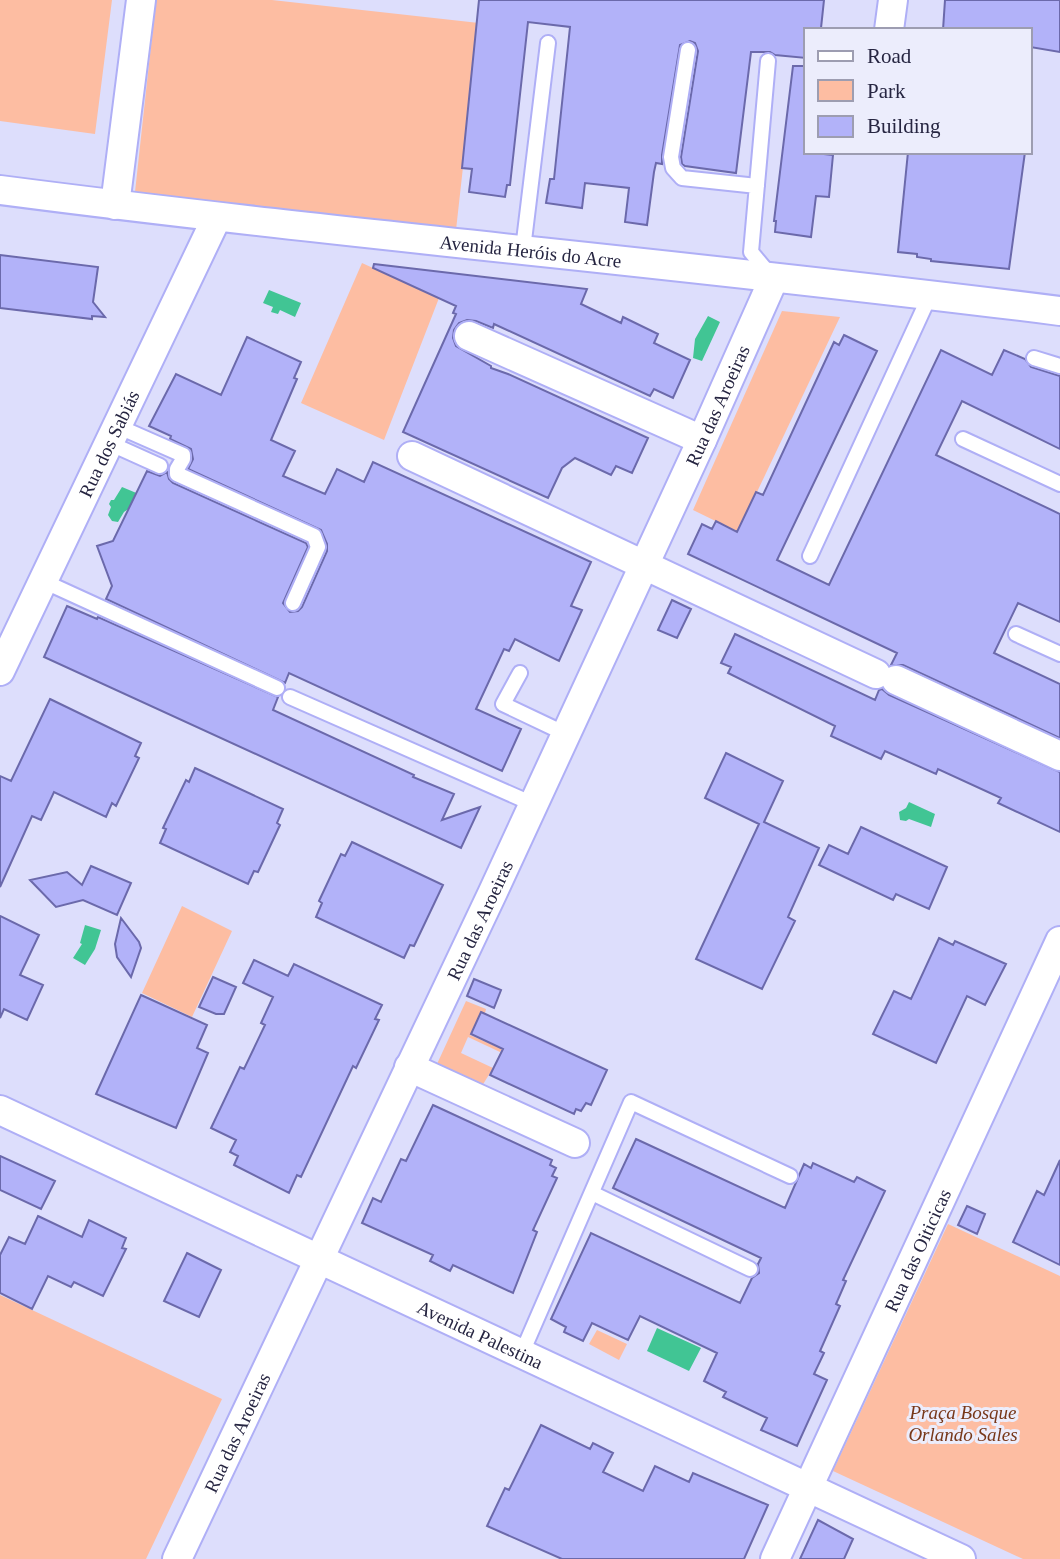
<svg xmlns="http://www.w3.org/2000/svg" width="1060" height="1559" font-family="Georgia,serif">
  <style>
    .green { fill: #fdbda2 }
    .water { fill: #41c594 }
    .building { fill: #b2b2f9; stroke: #6b69ab; stroke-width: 2 }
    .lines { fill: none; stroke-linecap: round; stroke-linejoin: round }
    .service-casing { stroke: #afaff6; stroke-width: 18 }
    .minor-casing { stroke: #afaff6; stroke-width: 32 }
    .service { stroke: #fff; stroke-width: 14 }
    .minor { stroke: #fff; stroke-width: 28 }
    .labels { text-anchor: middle; stroke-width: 6; stroke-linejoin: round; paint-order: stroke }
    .street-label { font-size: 19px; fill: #262541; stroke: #ecedfc }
    .park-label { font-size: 19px; font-style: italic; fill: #773719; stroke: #ecedfc }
  </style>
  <rect width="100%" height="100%" fill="#dddefc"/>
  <path class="green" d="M 0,0 L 112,0 L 95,134 L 0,121 Z
    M 156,0 L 272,0 L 479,23 L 456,230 L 135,192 Z
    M 362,263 L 439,298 L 384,440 L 301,403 Z
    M 782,311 L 840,317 L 738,532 L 693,510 Z
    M 182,906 L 232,931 L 192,1017 L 142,993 Z
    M 466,1001 L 486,1009 L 485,1013 L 481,1012 L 470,1035 L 502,1049 L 500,1052 L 468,1037 L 461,1053 L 493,1068 L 482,1086 L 437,1064 Z
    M 948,1224 L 1060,1276 L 1060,1559 L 1023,1559 L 833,1471 Z
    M 0,1295 L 222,1399 L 146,1559 L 0,1559 Z
    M 597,1330 L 627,1344 L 619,1360 L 589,1344 Z"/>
  <path class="water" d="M 269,290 L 301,303 L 295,317 L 280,310 L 278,314 L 271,312 L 273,307 L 263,303 Z
    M 708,316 L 720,322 L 702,361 L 693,358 L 695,339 Z
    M 122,487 L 146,497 L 124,512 L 118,522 L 112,521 L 108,515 L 111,507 L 109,504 L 111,500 L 114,500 Z
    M 909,802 L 935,814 L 931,827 L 909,819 L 906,821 L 900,820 L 899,812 L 906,808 Z
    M 85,925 L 101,930 L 95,949 L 85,965 L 73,958 L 82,944 L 80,943 Z
    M 657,1328 L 701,1348 L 689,1371 L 647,1351 Z"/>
  <path class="building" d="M 479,0 L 824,0 L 821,28 L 806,30 L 806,58 L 775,55 L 770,52 L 751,52 L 736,173 L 685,166 L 682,164 L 681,157 L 698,51 L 695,43 L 690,41 L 680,45 L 662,155 L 662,164 L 656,163 L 654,172 L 647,225 L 625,222 L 629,188 L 585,183 L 582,208 L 546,203 L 550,179 L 554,179 L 570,27 L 528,22 L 510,185 L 507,185 L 505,197 L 469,192 L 472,169 L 462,168 Z
    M 945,0 L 1060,0 L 1060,52 L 1030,47 L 1030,30 L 943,30 Z
    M 793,66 L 806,66 L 806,152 L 833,155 L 829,197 L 816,196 L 811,237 L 775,232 L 776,221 L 774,221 Z
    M 908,152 L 1025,152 L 1009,269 L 931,261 L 931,259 L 917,257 L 917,254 L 898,252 Z
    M 0,255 L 98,267 L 93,302 L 105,317 L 92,316 L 92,319 L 0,308 Z
    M 374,264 L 587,289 L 581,304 L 621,323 L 623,317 L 658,334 L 654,343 L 690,360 L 673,398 L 654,389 L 650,396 L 494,324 L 493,328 L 476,321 L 467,320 L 459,323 L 454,330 L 453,338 L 456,346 L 491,366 L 491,368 L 508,374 L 648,438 L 632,473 L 616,466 L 611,475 L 575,458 L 562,468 L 548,498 L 403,432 L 456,314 L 453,313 L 456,306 L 373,268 Z
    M 844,335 L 877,351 L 777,560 L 829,585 L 941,350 L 992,375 L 1004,350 L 1025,359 L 1031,367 L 1060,376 L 1060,449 L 962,401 L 936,455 L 1060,514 L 1060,622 L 1018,603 L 994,653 L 1060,684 L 1060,738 L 903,665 L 891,665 L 897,653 L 688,554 L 702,524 L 712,529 L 716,521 L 737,532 L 756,492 L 763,495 L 834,342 L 839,345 Z
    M 247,337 L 301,362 L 294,378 L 297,379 L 271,440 L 295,451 L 283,476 L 325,494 L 337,469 L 364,482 L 373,462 L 591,562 L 571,606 L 582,610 L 559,661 L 515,639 L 509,651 L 504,649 L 476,709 L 521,729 L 502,771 L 289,673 L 285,683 L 106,599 L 112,586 L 97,546 L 113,541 L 147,471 L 160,476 L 167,472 L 169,479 L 173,483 L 306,543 L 308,547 L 283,603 L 290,612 L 298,611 L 302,607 L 327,551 L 327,544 L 321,530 L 188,469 L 193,459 L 191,449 L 170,439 L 171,436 L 149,426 L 176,374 L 221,395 Z
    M 672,600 L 691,609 L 677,638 L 658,630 Z
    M 67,606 L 97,619 L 98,617 L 278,697 L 273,710 L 414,775 L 413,777 L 454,794 L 442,820 L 480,807 L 461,848 L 44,657 Z
    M 735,634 L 875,700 L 879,690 L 882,689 L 889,695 L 1060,772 L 1060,832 L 998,803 L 1001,798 L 938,769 L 936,774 L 885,751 L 881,759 L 831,736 L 835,726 L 728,673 L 731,667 L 721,663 Z
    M 50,699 L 141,743 L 135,756 L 139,758 L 116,806 L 112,803 L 106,817 L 54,792 L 41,820 L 32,816 L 0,887 L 0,776 L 11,781 Z
    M 726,753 L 783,781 L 764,822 L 819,848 L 788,917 L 795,921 L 762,989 L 696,959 L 759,824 L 705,798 Z
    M 195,768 L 283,809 L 277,823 L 280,825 L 258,872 L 254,871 L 248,884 L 160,843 L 166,829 L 163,828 L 186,780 L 189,782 Z
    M 861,827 L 947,867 L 929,909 L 896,894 L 893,900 L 819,865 L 829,845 L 848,854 Z
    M 352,842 L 443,885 L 414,946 L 410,945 L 404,958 L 316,917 L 322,903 L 319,901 L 341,854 L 345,856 Z
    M 91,866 L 131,883 L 117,915 L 83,900 L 56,907 L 30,880 L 67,872 L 82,885 Z
    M 0,916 L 39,935 L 20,975 L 43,985 L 27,1020 L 4,1009 L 0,1018 Z
    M 121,918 L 139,942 L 141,948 L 131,977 L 117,957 L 115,944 Z
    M 939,938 L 953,945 L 955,941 L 1006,964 L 985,1005 L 967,996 L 936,1063 L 873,1034 L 894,991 L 911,999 Z
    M 254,960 L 288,976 L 294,964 L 382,1005 L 375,1019 L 379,1020 L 356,1068 L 353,1066 L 301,1177 L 297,1175 L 289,1193 L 234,1165 L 238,1156 L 230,1152 L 236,1140 L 211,1128 L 240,1067 L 244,1069 L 265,1025 L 261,1023 L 273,997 L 243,983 Z
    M 213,977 L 236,987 L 224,1014 L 216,1014 L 199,1007 Z
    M 474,979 L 501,990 L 494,1008 L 467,996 Z
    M 141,995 L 207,1025 L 197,1048 L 208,1053 L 176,1128 L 96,1094 Z
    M 481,1012 L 607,1070 L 591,1105 L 586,1103 L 581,1111 L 576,1109 L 574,1114 L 490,1075 L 503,1049 L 471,1034 Z
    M 433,1105 L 552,1160 L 550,1165 L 556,1168 L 552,1176 L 557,1178 L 533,1230 L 537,1232 L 513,1293 L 453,1265 L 450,1271 L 430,1261 L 433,1255 L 362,1223 L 373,1198 L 381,1202 L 401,1159 L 406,1161 Z
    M 636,1139 L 785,1208 L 804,1164 L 811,1168 L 813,1163 L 854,1182 L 857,1177 L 885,1191 L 843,1280 L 846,1281 L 836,1304 L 840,1306 L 820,1351 L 824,1353 L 814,1374 L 827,1380 L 797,1446 L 761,1430 L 767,1418 L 723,1397 L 726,1392 L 704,1381 L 717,1353 L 640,1316 L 628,1340 L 592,1323 L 583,1341 L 564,1332 L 566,1327 L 551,1319 L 591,1233 L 740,1303 L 752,1278 L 759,1273 L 758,1264 L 761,1258 L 613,1188 Z
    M 0,1156 L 55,1181 L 41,1209 L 0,1190 Z
    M 1060,1160 L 1060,1265 L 1013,1242 L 1037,1191 L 1044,1195 Z
    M 967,1206 L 985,1214 L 977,1234 L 958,1225 Z
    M 38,1216 L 82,1237 L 89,1220 L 126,1238 L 122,1248 L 126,1249 L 103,1296 L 74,1282 L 71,1287 L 48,1276 L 32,1309 L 0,1293 L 0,1255 L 9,1237 L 25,1244 Z
    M 187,1253 L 221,1270 L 199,1317 L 164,1301 Z
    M 541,1425 L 590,1449 L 593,1443 L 613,1453 L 603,1472 L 643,1491 L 655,1466 L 689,1482 L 693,1473 L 768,1505 L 744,1559 L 562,1559 L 487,1526 L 505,1488 L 509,1490 Z
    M 818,1520 L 853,1539 L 844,1559 L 800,1559 Z"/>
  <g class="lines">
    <defs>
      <path id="service" d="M 688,50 L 671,157 L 673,168 L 682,178 L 757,186
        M 768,61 L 751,252 L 771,276
        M 523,249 L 548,43
        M 1034,358 L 1060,366
        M 117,426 L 183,455 L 183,459 L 177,469 L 177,474 L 314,536 L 318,547 L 293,603
        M 963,439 L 1060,484
        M 109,443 L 160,466
        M 810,556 L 930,295
        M 43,581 L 277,688
        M 1016,634 L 1060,654
        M 520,673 L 503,704 L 566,734
        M 290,697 L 533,804
        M 592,1193 L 750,1269
        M 521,1355 L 631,1102 L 790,1176"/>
      <g id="minor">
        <path d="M 889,30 L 893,0"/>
        <path id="s1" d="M 0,190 C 353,236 707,266 1060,311"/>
        <path d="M 115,205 L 141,0"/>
        <path d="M 469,336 L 702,440"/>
        <path d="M 412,456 L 876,674"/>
        <path id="s2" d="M 0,671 L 217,217"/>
        <path d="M 896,680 L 1060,756"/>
        <path d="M 409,1067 L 575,1143"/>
        <path id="s3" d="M 0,1110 L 961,1559"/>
        <path id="s4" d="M 177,1559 L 492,894 L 702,440 L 774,278"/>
        <path id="s5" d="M 775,1559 L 1060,941"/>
      </g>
    </defs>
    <use href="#service" class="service-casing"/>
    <use href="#minor" class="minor-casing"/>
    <use href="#service" class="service"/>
    <use href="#minor" class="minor"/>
  </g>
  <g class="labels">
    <g class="street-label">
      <text dy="7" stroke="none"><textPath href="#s1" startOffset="534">Avenida Heróis do Acre</textPath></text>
      <text dy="7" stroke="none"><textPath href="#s4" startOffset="1274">Rua das Aroeiras</textPath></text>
      <text dy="7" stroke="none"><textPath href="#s2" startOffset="252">Rua dos Sabiás</textPath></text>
      <text dy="7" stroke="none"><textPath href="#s4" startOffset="707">Rua das Aroeiras</textPath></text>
      <text dy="7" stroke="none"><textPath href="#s5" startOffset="340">Rua das Oiticicas</textPath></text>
      <text dy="7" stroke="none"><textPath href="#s3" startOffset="530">Avenida Palestina</textPath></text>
      <text dy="7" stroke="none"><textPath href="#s4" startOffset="140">Rua das Aroeiras</textPath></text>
    </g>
    <g class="park-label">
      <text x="963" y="1419">Praça Bosque<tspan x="963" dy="22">Orlando Sales</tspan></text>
    </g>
  </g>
  <rect x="804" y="28" width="228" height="126" fill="#ecedfc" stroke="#9d9db1" stroke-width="2"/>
  <rect x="818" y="51" width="35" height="10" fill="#ffffff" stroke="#9d9db1" stroke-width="2"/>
  <text x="867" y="63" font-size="21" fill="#262541">Road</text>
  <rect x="818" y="80" width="35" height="21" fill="#fdbda2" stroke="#9d9db1" stroke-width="2"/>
  <text x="867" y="98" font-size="21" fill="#262541">Park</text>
  <rect x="818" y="116" width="35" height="21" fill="#b2b2f9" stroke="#9d9db1" stroke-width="2"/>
  <text x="867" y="133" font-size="21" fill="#262541">Building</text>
</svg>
